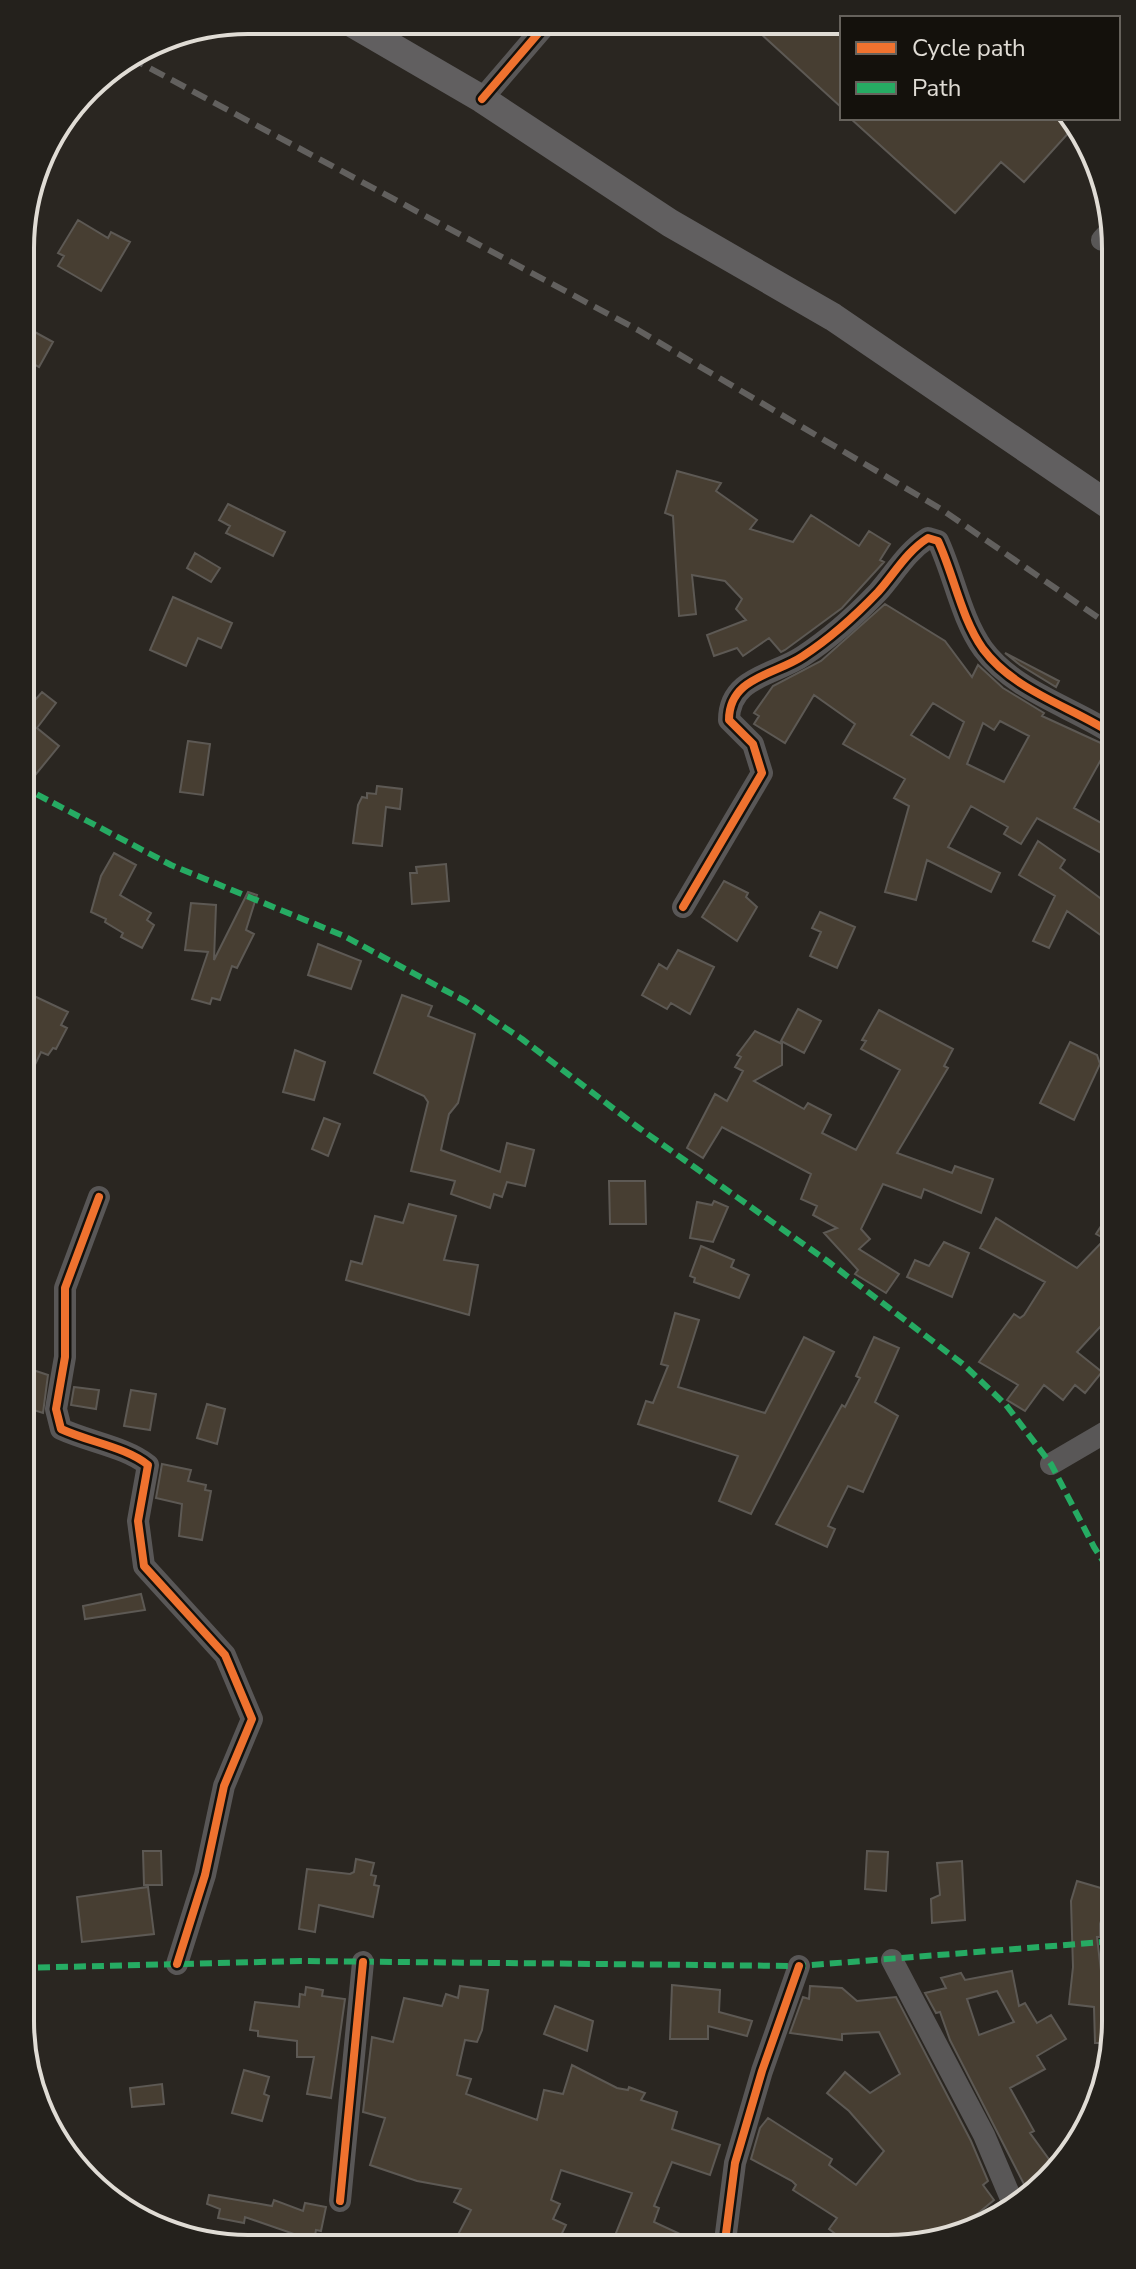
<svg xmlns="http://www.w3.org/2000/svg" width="1136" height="2269" font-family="'Nunito Sans',sans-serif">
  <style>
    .building { fill: #473e32; stroke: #5d5954; stroke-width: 2; fill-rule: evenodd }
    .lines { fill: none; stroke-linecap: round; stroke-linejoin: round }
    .minor { stroke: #595757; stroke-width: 22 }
    .major { stroke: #615f60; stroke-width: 28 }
    .rail { stroke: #62605e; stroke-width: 6; stroke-dasharray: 16 8; stroke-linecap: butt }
    .quiet { stroke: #26ab63; stroke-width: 6; stroke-dasharray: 12 6; stroke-linecap: butt }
    .cycleway-casing { stroke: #14110c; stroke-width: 13 }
    .cycleway { stroke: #ef722f; stroke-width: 8 }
    .rim { fill: none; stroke: #e0dcd5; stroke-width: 4 }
  </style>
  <rect width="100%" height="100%" fill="#2a2621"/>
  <path class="building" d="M 749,23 L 842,24 L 842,108 Z
    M 850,118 L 1066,118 L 1073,128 L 1024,182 L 1001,162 L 955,213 Z
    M 78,220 L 108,238 L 111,232 L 130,242 L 101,291 L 58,266 L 64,256 L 58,253 Z
    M 22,325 L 53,342 L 39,367 L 22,357 Z
    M 677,471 L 721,483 L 716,491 L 757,520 L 750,529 L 793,542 L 811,515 L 859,546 L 869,531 L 890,544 L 880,560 L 884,562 L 842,608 L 785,650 L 781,652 L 769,638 L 743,656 L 737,648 L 714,656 L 707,635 L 746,620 L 736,609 L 742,599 L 725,581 L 692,575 L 696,614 L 679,616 L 673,516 L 665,513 Z
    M 228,504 L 285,532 L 273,556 L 226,533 L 230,526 L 219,520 Z
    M 195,553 L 220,568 L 211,582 L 187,568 Z
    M 173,597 L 232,623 L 221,648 L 198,638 L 186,666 L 150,650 Z
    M 885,604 L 945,641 L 972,677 L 978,665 L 1003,688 L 1044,713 L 1042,716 L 1116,750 L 1116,761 L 1103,756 L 1074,808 L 1116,831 L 1116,861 L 1037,818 L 1021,844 L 1004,834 L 1008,827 L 971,806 L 948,847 L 1000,873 L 991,892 L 927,860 L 916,900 L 885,892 L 909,806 L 894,798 L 905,779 L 843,744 L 855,724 L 814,695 L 785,743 L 754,724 L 759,716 L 754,713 L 773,686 L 821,661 ZM 933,703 L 964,722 L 949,758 L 911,735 ZM 1000,721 L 1029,736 L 1004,782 L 967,764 L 983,723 L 994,730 Z
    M 1005,653 L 1059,681 L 1056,687 L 1020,665 Z
    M 42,692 L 56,703 L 37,728 L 59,746 L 36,774 L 21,762 L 21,716 Z
    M 188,741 L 210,744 L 203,795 L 180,792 Z
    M 377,786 L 402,789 L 400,809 L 386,807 L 382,846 L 353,843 L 358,805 L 362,797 L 367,798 L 367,793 L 376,794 Z
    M 1038,841 L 1065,860 L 1060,868 L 1116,910 L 1116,946 L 1067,911 L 1049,948 L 1033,941 L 1055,896 L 1019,875 Z
    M 114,853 L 136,865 L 120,895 L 151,913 L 147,920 L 154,925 L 142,948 L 121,937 L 123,933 L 105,922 L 106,919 L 91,912 L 101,876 Z
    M 446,864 L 449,901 L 412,904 L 410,873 L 417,873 L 416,867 Z
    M 724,881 L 748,893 L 746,897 L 757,907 L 737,941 L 702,917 Z
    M 248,892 L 257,895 L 246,930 L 254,934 L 237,968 L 232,966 L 220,1000 L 212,998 L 210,1004 L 192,999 L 208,952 L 185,950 L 191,903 L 216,905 L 214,960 Z
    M 820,912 L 855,927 L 837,968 L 810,956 L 821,932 L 812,928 Z
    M 318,944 L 361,961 L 351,989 L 308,975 Z
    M 678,950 L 714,967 L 690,1014 L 671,1003 L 667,1009 L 642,995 L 659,964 L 667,969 Z
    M 402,995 L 432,1006 L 428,1016 L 475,1034 L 458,1103 L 449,1114 L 441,1150 L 500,1172 L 507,1143 L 534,1150 L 525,1186 L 507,1182 L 502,1197 L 494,1194 L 490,1208 L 451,1194 L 455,1181 L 411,1171 L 428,1102 L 424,1096 L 374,1073 Z
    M 34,996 L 68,1012 L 61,1025 L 67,1028 L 56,1049 L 53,1048 L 48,1055 L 41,1052 L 21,1094 L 21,1022 Z
    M 798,1009 L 821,1021 L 804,1053 L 781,1041 Z
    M 879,1010 L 953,1049 L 944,1066 L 948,1068 L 897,1153 L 952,1173 L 955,1166 L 993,1179 L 981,1213 L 924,1189 L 921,1198 L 883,1184 L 861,1229 L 870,1239 L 859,1249 L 899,1274 L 886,1293 L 855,1274 L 858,1270 L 824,1233 L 837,1228 L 813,1215 L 817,1206 L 801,1199 L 811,1174 L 722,1127 L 703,1158 L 687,1148 L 715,1094 L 727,1101 L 743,1071 L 735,1067 L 741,1057 L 737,1055 L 755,1031 L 782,1044 L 782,1065 L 754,1081 L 804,1109 L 808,1103 L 831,1115 L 822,1133 L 856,1150 L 900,1070 L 861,1049 L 866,1041 L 862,1040 Z
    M 1070,1042 L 1097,1055 L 1100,1064 L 1074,1120 L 1040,1103 Z
    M 295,1050 L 325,1062 L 314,1100 L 283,1092 Z
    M 324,1118 L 340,1124 L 328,1156 L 312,1149 Z
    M 609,1181 L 645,1181 L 646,1224 L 610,1224 Z
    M 714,1201 L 728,1207 L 713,1242 L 690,1238 L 697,1202 L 712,1205 Z
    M 1116,1203 L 1116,1345 L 1100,1327 L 1077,1352 L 1102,1372 L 1085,1393 L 1075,1385 L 1063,1400 L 1044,1385 L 1025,1411 L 1007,1400 L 1018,1385 L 979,1362 L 1014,1314 L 1020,1318 L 1024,1315 L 1045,1282 L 980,1248 L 996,1218 L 1077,1268 L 1105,1239 L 1096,1234 Z
    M 409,1204 L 456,1216 L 444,1260 L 478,1265 L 469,1315 L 346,1280 L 351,1261 L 362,1264 L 375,1216 L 403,1223 Z
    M 944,1242 L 969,1253 L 952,1297 L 907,1277 L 915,1260 L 929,1266 Z
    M 701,1246 L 734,1260 L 731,1267 L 749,1275 L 739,1298 L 694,1282 L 695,1278 L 690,1276 Z
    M 675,1313 L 699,1320 L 678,1387 L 765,1413 L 804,1337 L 834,1352 L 751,1514 L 719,1501 L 738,1456 L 638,1424 L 646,1401 L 653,1403 L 668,1366 L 661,1364 Z
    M 874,1337 L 899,1348 L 875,1402 L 898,1416 L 863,1492 L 848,1486 L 828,1526 L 835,1529 L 827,1547 L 776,1524 L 842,1405 L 845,1407 L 860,1378 L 856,1376 Z
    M 21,1366 L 48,1375 L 43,1413 L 21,1406 Z
    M 74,1387 L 99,1390 L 96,1409 L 71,1405 Z
    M 131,1390 L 156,1394 L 150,1430 L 124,1426 Z
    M 207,1404 L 225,1409 L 217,1444 L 197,1438 Z
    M 162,1464 L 191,1470 L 188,1481 L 206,1485 L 205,1490 L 211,1491 L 202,1540 L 179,1536 L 182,1504 L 156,1498 Z
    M 141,1594 L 145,1610 L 85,1619 L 83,1606 Z
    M 143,1851 L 161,1851 L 162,1885 L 144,1885 Z
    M 867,1851 L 888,1852 L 886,1891 L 865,1889 Z
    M 356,1859 L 374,1863 L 371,1875 L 376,1876 L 374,1885 L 379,1886 L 373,1917 L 319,1905 L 315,1932 L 299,1929 L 307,1869 L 350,1874 L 354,1872 Z
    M 962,1861 L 965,1920 L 932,1923 L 931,1899 L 940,1895 L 937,1863 Z
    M 1077,1881 L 1111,1891 L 1100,1924 L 1100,1937 L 1097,1937 L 1101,1971 L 1116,1971 L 1112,2043 L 1095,2043 L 1094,2007 L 1069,2004 L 1073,1967 L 1071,1901 Z
    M 148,1887 L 154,1934 L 82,1942 L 77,1897 Z
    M 1012,1971 L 1019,2006 L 1025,2003 L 1037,2023 L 1051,2015 L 1066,2039 L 1037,2056 L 1045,2069 L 1010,2088 L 1034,2131 L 1030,2133 L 1056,2169 L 1027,2190 L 950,2040 L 940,2012 L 936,2013 L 925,1993 L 946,1988 L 941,1978 L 961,1973 L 965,1980 ZM 997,1991 L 1014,2022 L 979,2035 L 967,1999 Z
    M 672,1985 L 720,1990 L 719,2012 L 752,2021 L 747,2036 L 708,2026 L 708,2039 L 670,2039 Z
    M 460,1986 L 488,1990 L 482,2030 L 477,2042 L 465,2040 L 457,2075 L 471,2079 L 466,2094 L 537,2120 L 544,2090 L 563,2094 L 572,2065 L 617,2088 L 628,2090 L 629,2087 L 645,2093 L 641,2100 L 677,2112 L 672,2129 L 720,2145 L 710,2175 L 672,2162 L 654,2206 L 659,2208 L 654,2222 L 710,2248 L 610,2248 L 632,2193 L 561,2170 L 551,2200 L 560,2204 L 553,2219 L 566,2225 L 555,2248 L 451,2248 L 471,2210 L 454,2202 L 461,2189 L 417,2181 L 370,2165 L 385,2118 L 363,2112 L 372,2037 L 393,2042 L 404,1998 L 442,2006 L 446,1994 L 458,1998 Z
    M 810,1986 L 842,1988 L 857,2001 L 896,1997 L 971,2141 L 988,2181 L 983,2185 L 994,2200 L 947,2239 L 888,2249 L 855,2249 L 829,2229 L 837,2218 L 793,2190 L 796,2185 L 792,2181 L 751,2159 L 760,2128 L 768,2118 L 832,2159 L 829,2165 L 856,2185 L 884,2151 L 849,2111 L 827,2093 L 845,2072 L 870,2093 L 900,2074 L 879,2032 L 842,2034 L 842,2040 L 790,2033 L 803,1997 L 809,1999 Z
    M 306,1987 L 323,1990 L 322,1996 L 345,1999 L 331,2098 L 307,2094 L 314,2057 L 297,2057 L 297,2041 L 258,2036 L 258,2031 L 250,2030 L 255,2002 L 299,2007 L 300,1994 L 305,1995 Z
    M 555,2006 L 593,2021 L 587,2051 L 544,2034 Z
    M 244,2070 L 269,2077 L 264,2094 L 269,2096 L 262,2121 L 232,2113 Z
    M 162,2084 L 164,2104 L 132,2107 L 130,2088 Z
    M 209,2195 L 272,2206 L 274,2200 L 303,2211 L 305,2203 L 326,2207 L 321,2231 L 316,2230 L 314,2241 L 245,2217 L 244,2223 L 218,2218 L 220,2209 L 207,2204 Z"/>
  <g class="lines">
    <path class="minor" d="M 482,99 L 548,22
      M 1102,240 L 1113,228
      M 683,907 L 762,773 L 753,744 L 729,720 C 729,677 775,675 803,656 C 829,639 856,615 878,592 C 895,573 906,552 928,538 L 938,541 C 954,575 961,618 983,649 C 1015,692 1073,707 1116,736
      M 99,1197 L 65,1288 L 65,1357 L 56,1409 L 61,1429 C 89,1442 126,1447 148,1465 L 138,1521 L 144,1566 L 225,1655 L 252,1719 L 224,1786 L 205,1875 L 177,1964
      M 1051,1464 L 1116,1426
      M 892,1960 L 984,2135 L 1012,2201
      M 340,2201 L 363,1962
      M 724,2249 L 735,2163 L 762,2071 L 799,1966"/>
    <path class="major" d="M 348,21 L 482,99 L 670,223 L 833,317 L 1116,510"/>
    <path class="rail" d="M 129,57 L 638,330 L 941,509 L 1116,630"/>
    <path class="quiet" d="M 21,786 L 171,865 L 344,936 L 465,1001 L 522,1039 L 639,1128 L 826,1260 L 964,1365 L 1006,1405 L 1051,1464 L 1094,1547 L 1116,1581
      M 20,1968 L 301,1961 L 799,1966 L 1116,1941"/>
    <defs>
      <path id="cycleway" d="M 482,99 L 548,22
        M 683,907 L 762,773 L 753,744 L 729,720 C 729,677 775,675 803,656 C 829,639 856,615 878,592 C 895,573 906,552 928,538 L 938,541 C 954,575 961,618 983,649 C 1015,692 1073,707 1116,736
        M 99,1197 L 65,1288 L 65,1357 L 56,1409 L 61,1429 C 89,1442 126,1447 148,1465 L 138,1521 L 144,1566 L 225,1655 L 252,1719 L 224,1786 L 205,1875 L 177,1964
        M 340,2201 L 363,1962
        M 724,2249 L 735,2163 L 762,2071 L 799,1966"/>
    </defs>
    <use href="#cycleway" class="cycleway-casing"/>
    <use href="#cycleway" class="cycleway"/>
  </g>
  <path d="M0 0H1136V2269H0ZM248 34H888A214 214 0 0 1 1102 248V2021A214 214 0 0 1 888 2235H248A214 214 0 0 1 34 2021V248A214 214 0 0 1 248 34Z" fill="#24211c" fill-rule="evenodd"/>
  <path class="rim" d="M248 34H888A214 214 0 0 1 1102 248V2021A214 214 0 0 1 888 2235H248A214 214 0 0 1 34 2021V248A214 214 0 0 1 248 34Z"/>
  <rect x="840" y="16" width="280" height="104" fill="#14110c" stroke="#66625c" stroke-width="2"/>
  <rect x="856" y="42" width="40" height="12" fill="#ef722f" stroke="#66625c" stroke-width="2"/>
  <text x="912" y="56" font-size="24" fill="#e0dcd5">Cycle path</text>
  <rect x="856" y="82" width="40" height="12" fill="#26ab63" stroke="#66625c" stroke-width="2"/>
  <text x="912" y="96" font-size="24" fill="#e0dcd5">Path</text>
</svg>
